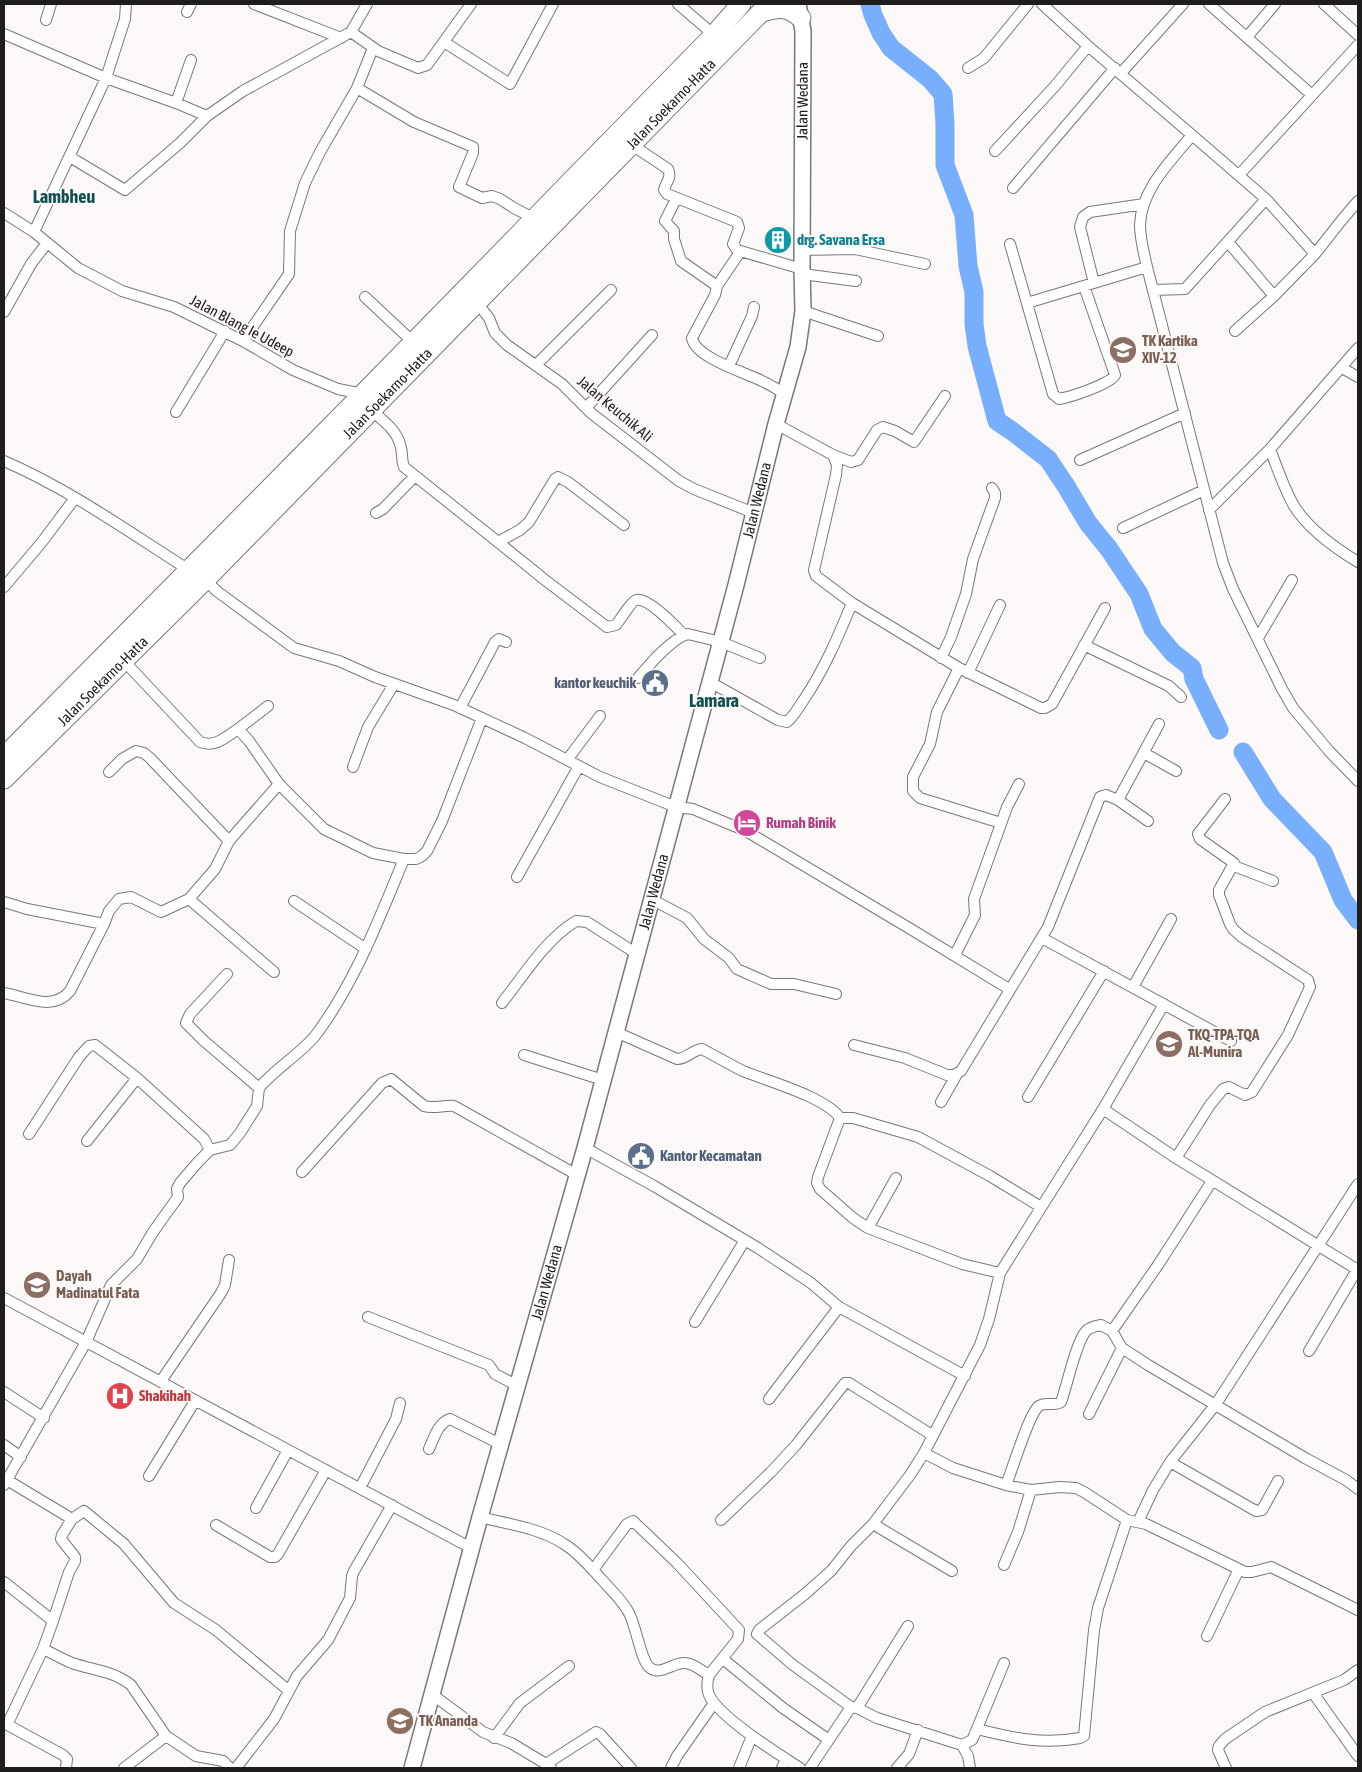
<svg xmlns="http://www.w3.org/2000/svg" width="1362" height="1772" font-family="'Asap Condensed',sans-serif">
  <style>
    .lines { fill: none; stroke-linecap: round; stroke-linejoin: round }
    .river { stroke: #77affd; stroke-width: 19 }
    .street-casing { stroke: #7b7776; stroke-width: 12 }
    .secondary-casing { stroke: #7b7776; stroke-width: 18 }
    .highway-casing { stroke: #7b7776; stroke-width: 21 }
    .street { stroke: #fff; stroke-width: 10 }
    .secondary { stroke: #fff; stroke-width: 15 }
    .highway { stroke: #fff; stroke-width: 19 }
    .labels { text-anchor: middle; stroke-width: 4; stroke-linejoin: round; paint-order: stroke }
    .street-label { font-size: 15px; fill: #1f1e1d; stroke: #fcf8f7 }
    .culture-label { font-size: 15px; font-weight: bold; fill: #0d838f; stroke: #fcf8f7; text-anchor: start }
    .education-label { font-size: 15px; font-weight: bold; fill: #785e54; stroke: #fcf8f7; text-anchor: start }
    .service-label { font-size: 15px; font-weight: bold; fill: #4e5e75; stroke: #fcf8f7; text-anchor: end }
    .hotel-label { font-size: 15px; font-weight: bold; fill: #b23c85; stroke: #fcf8f7; text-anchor: start }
    .health-label { font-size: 15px; font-weight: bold; fill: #be3a42; stroke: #fcf8f7; text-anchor: start }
    .quarter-label { font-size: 18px; font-weight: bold; fill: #114f50; stroke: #fcf8f7 }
  </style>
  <rect width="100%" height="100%" fill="#fcf8f7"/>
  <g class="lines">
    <path class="river" d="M 870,4 L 873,15 L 881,33 L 891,48 L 930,79 L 943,94 L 945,124 L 945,165 L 964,215 L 968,266 L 974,292 L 974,324 L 977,346 L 997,421 L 1012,431 L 1048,459 L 1066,486 L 1088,523 L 1109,549 L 1139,594 L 1153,629 L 1173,653 L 1192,668 L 1194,679 L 1219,730
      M 1243,752 L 1272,799 L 1323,852 L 1343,900 L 1358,920"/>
    <defs>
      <path id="street" d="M 254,4 L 341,38
        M 678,4 L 714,35
        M 1042,4 L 1088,46 L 1192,135 C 1171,161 1141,189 1140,225 C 1140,239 1144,253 1147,267 L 1223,563 L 1233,589 L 1282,689 L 1293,708 L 1329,751 L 1358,781
        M 1209,4 L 1312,95
        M 1324,4 L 1358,35
        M 187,12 L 191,4
        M 46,20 L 51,4
        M 351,32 L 378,51 L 418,68 L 427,65 L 471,4
        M 4,34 L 106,78 L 176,103 L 207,116
        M 1247,37 L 1275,4
        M 444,42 L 510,84 L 553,4
        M 373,48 L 357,88 L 414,122 L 473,147 L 473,153 L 459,187 L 482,198 L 492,196 L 500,199 L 514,208 L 535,219
        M 968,68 L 984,58 L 1028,4
        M 1121,73 L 1183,4
        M 176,103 L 191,60
        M 1192,135 L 1266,199 L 1315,254 L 1341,221 L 1358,201
        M 632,145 L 668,169 C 672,179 666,181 664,190 L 667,194 L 737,222 L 739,228 L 733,244 L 737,250 L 802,269
        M 995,151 L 1055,86 L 1088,46
        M 70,157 L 125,190 L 180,143 L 207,116 L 243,91 L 351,32 L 367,4
        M 1239,175 L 1358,45
        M 1013,188 L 1115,68
        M 676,199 L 665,221 L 674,231 L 674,239 L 681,261 L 717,286 L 715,295 L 692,338 C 695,358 747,373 764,382 C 771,385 778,390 785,394
        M 4,213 L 34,232 L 78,268 L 122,291 L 174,307 L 243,341 L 293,370 L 338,389 L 363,394
        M 34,232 L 106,78 L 125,19 L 126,4
        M 1228,242 L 1274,296
        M 1010,244 L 1053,394 L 1059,399 C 1071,397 1110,384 1115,375 L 1084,286
        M 802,250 L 855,249 L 925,264
        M 802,274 L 856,281
        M 1094,283 L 1080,227 L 1083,217 L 1090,212 L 1144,204
        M 717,286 L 740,252
        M 1153,290 L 1185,289 L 1266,199
        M 365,297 L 413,342
        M 477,303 L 489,318 L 495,333 L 507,345 L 562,384 L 591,413 L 679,481 L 694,489 L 754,513
        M 1027,303 L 1147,267
        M 803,311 L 878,336
        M 4,312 L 31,264 L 47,243
        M 1235,331 L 1274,296 L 1315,254
        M 243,341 L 289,274 L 290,231 L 305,183 L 320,152 L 357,88
        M 536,365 L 611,290
        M 729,366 L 752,316 L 754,307
        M 1342,368 L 1358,377
        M 586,408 L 652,335
        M 372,411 C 384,421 398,431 401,448 C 403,455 401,460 404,467 L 498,542 L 520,530 L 529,522 L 555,479 L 558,477 L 568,482 L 624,525
        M 176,412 L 225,331
        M 776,424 L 833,455 L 837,465 L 836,475 L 814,570 L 816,576 L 852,603 L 959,668 L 1041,708 L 1045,708 L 1052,704 L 1105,608
        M 1270,449 C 1277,468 1284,488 1294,506 C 1309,530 1335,548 1358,562
        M 833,455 L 851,462 L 858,460 L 877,430 L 883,427 L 895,431 L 914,442 L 945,396
        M 1080,460 L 1185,413
        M 4,461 C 69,489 129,532 189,570
        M 1209,510 L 1270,449 L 1358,348
        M 376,513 L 383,509 L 415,476
        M 1123,528 L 1204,490
        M 498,542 L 545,580 L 607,627 L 616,625 C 620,620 632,601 636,600 C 648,597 676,627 684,635
        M 205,580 L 218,592 L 294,648 L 339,661 L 375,677 L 454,705 L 525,738 L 600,777 L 676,807 L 693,809 L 746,831 L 909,928 L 1009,989
        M 4,587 L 42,542 L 75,498
        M 1258,638 L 1292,580
        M 1084,645 L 1169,686 L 1181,697
        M 941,658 L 951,637 L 966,594 L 973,559 L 995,498 L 995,493 L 992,488
        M 124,661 L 200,742 C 215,748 226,737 238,729 L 249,741 L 279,784 L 324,829 L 373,853 L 404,859 L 416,859 L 422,856 L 427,851 L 442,821 L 482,718
        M 959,668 L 937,712 L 930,744 L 913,777 L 913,791 L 920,798 L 1001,823
        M 968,673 L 1000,605
        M 638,678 C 649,665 672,638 688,634 L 721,642 L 760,658
        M 710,682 L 778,720 L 787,722 C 794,716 798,708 803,701 C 824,670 838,637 852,603
        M 460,708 L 495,642 L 499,639 L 506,642
        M 238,729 L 268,706
        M 1144,753 L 1176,771
        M 567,760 L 600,716
        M 353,767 L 368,727 L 394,684
        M 109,772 L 122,759 L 136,751 L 144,753 L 150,758 L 229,841
        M 1118,800 L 1159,724
        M 1234,866 L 1273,881
        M 517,877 L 579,766
        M 189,899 L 274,972
        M 651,899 L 687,918 L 704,939 L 729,958 L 737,969 L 771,984 L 794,984 L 836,994
        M 294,901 L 366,949
        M 4,902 L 27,909 L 104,924
        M 1042,938 L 1231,1041
        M 955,955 L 975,915 L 974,899 L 1007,807 L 1019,784
        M 227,974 L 190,1014 L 186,1023 L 204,1041 L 259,1088
        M 1133,987 L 1171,919
        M 4,993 C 27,997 52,1012 70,991 L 104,924 L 109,911 L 119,899 L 131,897 L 161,912 L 189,899 L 215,869 L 229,841 L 279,784
        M 502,1003 C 524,975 545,940 576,921 L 587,922 L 637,954
        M 616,1032 L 677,1059 C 687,1059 692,1050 702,1049 C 715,1056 729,1064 743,1071 C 767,1081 826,1097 840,1118 L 818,1177 L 817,1183 L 820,1189 L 853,1218 L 868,1228 L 962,1264 L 1000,1273
        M 854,1045 L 905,1058 L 947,1075 L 954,1075 L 961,1071 L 1048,927 L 1100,797 L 1106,795 L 1118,800 L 1148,821
        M 524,1055 L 603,1080
        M 1028,1097 L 1104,971
        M 941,1102 L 957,1074
        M 1103,1109 L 1176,1158 L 1358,1270
        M 840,1118 L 853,1118 L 918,1137 L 990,1176 L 1041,1207
        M 29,1134 L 79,1057 L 89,1046 L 95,1045 L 137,1078 L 204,1139 L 210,1150
        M 87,1141 L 137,1078
        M 585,1148 L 654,1186 L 758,1248 L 811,1283 L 839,1307 L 965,1376
        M 1176,1158 L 1210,1105 L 1223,1089 L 1229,1087 L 1245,1095 L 1252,1092 L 1288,1035 L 1310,987 L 1308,980 L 1242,937 L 1233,929 L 1230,924 L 1219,895 L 1219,890 L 1234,863 L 1200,839 L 1198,834 L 1225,799
        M 302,1172 L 382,1083 L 391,1079 L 424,1106 C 433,1109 444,1105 454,1106 L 577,1175
        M 1212,1181 L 1158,1265 L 1112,1331 L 1122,1348 L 1148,1365 L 1305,1458 L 1346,1480 L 1358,1489
        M 868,1228 L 896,1178
        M 4,1298 L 473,1549
        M 368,1317 L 489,1365 L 495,1374 L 518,1386
        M 695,1322 L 745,1240
        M 1309,1351 L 1358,1268
        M 161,1381 L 221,1293 L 225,1285 L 229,1260
        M 4,1392 L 44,1418
        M 769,1399 L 839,1307
        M 1089,1414 L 1122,1348
        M 4,1445 L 21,1457
        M 429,1449 C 434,1438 438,1423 450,1419 L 502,1445
        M 924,1453 L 953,1468 L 1006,1485 L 1031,1490 L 1060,1487 L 1076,1488 L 1084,1492 L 1127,1520 L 1146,1524 L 1245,1572 L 1252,1572 L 1271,1567 L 1358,1610
        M 1170,1462 L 1256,1511 L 1262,1510 L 1278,1481
        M 149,1476 L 195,1401
        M 7,1480 L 72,1519
        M 4,1485 L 86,1342 L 111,1285 L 137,1259 L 153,1232 L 178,1197 L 177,1189 L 180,1183 L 198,1162 L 210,1150 L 230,1145 L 240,1133 L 257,1106 L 259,1088 C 275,1069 300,1054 315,1036 C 355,983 379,919 404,859
        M 1006,1485 C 1012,1471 1029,1413 1039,1406 C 1046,1401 1055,1407 1061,1402 C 1067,1386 1076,1342 1086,1331 C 1090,1327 1095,1326 1101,1325 L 1112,1331
        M 360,1488 L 396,1419 L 400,1403
        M 256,1508 L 288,1450
        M 480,1517 C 508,1524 540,1528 564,1544 C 579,1553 591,1568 603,1581 C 612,1591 623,1601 629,1613 C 636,1626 641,1660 649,1667 C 660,1677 673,1662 685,1663 C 693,1663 702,1671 709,1675 C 707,1682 706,1688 709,1695 C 719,1717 778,1754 800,1768
        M 721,1520 L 771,1472 L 796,1445 L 845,1383 L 849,1383 L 932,1435
        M 1138,1522 L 1153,1490 L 1170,1462 L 1216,1404 L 1358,1184
        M 873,1524 L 952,1571
        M 216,1525 L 270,1557 L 275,1557 L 278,1554 L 326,1470
        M 1004,1565 L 1018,1532 L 1031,1490
        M 593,1570 L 627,1524 L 633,1521 L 677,1563 L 739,1630 L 738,1639 L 709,1675
        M 4,1582 L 53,1621 L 43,1649 L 7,1725
        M 53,1621 L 69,1572 L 75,1561 L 75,1557 L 61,1539 L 62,1535 L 72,1519 L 84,1511 L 124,1544 L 174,1603 L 216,1630 L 288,1690
        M 1207,1636 L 1239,1569
        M 43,1649 C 52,1653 62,1659 72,1663 C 92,1670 114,1671 131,1685 L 166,1736 L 196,1756 L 223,1761 L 230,1768
        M 723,1659 L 783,1708 L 829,1740
        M 1004,1663 L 974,1736 L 972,1740 L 962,1745 L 877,1718 L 857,1708 L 851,1707 L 793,1665 L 757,1634 L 759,1630 L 805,1594 L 831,1571 L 851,1546 L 873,1524 L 910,1475 L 924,1453 L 980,1345 L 989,1319 L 1000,1273 L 1103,1109 L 1164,1004
        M 1313,1693 L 1358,1756
        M 433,1695 L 483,1732 L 511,1743 L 546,1764 L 551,1768
        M 857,1708 L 908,1626
        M 4,1723 L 63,1755 L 67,1759 L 66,1768
        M 977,1729 C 1013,1738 1043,1745 1080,1738 L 1084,1736 L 1094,1630 L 1098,1608 L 1127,1520
        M 494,1738 L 520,1703 L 569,1666
        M 962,1745 L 968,1756 L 970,1768
        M 546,1764 L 596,1732 L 600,1734 L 631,1768
        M 124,1768 L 166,1736
        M 236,1768 L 274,1719 L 297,1676 L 328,1640 L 350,1598 L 352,1576 L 354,1571 L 392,1505
        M 671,1768 L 677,1756 L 714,1703
        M 739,1768 L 752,1736
        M 782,1768 L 786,1759
        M 810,1768 L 851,1707
        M 897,1768 L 909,1754 L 918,1730
        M 1226,1768 L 1218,1750 L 1219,1746 L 1225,1739 L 1265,1712 L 1344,1680 L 1358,1670"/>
      <g id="secondary">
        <path id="s1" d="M 412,1768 L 480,1517 L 585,1148 L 736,585 L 776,424 L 798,347 L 803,311 L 802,269 L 803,31 L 798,4"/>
      </g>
      <g id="highway">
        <path d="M 762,12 C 779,7 787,6 801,18"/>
        <path d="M 4,757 L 363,394 L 714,35 L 741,4"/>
        <path id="s2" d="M 4,779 L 205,580 L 769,4"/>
      </g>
    </defs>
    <use href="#street" class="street-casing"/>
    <use href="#secondary" class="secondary-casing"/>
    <use href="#highway" class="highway-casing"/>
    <use href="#street" class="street"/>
    <use href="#secondary" class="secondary"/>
    <use href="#highway" class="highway"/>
  </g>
  <defs>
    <symbol id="building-disc" viewBox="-11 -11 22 22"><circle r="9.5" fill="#0f9aa8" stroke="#fcf8f7"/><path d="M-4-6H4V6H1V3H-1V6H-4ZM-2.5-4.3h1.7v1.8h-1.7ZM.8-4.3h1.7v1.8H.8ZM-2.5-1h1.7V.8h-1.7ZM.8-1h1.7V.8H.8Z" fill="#fff"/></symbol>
    <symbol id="school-disc" viewBox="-11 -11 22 22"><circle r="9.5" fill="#8d6e63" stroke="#fcf8f7"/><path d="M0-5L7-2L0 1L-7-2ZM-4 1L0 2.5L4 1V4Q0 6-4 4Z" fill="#fff"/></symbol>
    <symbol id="civic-disc" viewBox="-11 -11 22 22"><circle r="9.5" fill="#5c6f8a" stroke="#fcf8f7"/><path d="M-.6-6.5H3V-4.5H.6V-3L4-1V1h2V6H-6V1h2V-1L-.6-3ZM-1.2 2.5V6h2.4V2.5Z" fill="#fff"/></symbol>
    <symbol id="hotel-disc" viewBox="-11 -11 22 22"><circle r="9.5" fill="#d1479c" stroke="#fcf8f7"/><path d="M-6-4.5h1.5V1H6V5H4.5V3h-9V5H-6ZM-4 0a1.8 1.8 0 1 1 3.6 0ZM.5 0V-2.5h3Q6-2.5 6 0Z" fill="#fff"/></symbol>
    <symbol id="hospital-disc" viewBox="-11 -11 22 22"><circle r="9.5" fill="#e0444e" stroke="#fcf8f7"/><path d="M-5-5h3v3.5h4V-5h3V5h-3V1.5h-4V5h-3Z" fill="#fff"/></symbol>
  </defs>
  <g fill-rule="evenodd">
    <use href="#building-disc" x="762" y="224" width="32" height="32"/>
    <use href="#school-disc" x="1107" y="334" width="32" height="32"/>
    <use href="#civic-disc" x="639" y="667" width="32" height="32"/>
    <use href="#hotel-disc" x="731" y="807" width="32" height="32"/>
    <use href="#school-disc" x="1153" y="1028" width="32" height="32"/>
    <use href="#civic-disc" x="625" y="1140" width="32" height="32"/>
    <use href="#school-disc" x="21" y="1269" width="32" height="32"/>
    <use href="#hospital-disc" x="104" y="1380" width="32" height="32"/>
    <use href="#school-disc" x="384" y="1705" width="32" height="32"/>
  </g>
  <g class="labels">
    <g class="street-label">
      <text dy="5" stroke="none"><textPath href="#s1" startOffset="1719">Jalan Wedana</textPath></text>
      <text dy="5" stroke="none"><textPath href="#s2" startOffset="949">Jalan Soekarno-Hatta</textPath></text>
      <text transform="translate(242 326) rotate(28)" y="5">Jalan Blang Ie Udeep</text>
      <text dy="5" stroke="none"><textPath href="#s2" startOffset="544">Jalan Soekarno-Hatta</textPath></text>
      <text transform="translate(615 409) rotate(40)" y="5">Jalan Keuchik Ali</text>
      <text dy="5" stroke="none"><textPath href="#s1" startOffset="1314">Jalan Wedana</textPath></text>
      <text dy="5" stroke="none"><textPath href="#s2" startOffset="139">Jalan Soekarno-Hatta</textPath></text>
      <text dy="5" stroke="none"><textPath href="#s1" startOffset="909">Jalan Wedana</textPath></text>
      <text dy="5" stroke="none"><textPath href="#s1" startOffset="504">Jalan Wedana</textPath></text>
    </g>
    <g class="culture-label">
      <text x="797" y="245">drg. Savana Ersa</text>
    </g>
    <g class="education-label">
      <text x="1142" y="346">TK Kartika<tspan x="1142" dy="17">XIV-12</tspan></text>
      <text x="1188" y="1040">TKQ-TPA-TQA<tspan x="1188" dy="17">Al-Munira</tspan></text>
      <text x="56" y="1281">Dayah<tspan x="56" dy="17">Madinatul Fata</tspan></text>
      <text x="419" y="1726">TK Ananda</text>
    </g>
    <g class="service-label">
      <text x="636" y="688">kantor keuchik</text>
      <text x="660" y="1161" text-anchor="start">Kantor Kecamatan</text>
    </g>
    <g class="hotel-label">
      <text x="766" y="828">Rumah Binik</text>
    </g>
    <g class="health-label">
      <text x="139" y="1401">Shakihah</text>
    </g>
    <g class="quarter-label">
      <text x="64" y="203">Lambheu</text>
      <text x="714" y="707">Lamara</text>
    </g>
  </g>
  <rect width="1362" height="1772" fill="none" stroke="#1f1e1d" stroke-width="10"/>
</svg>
